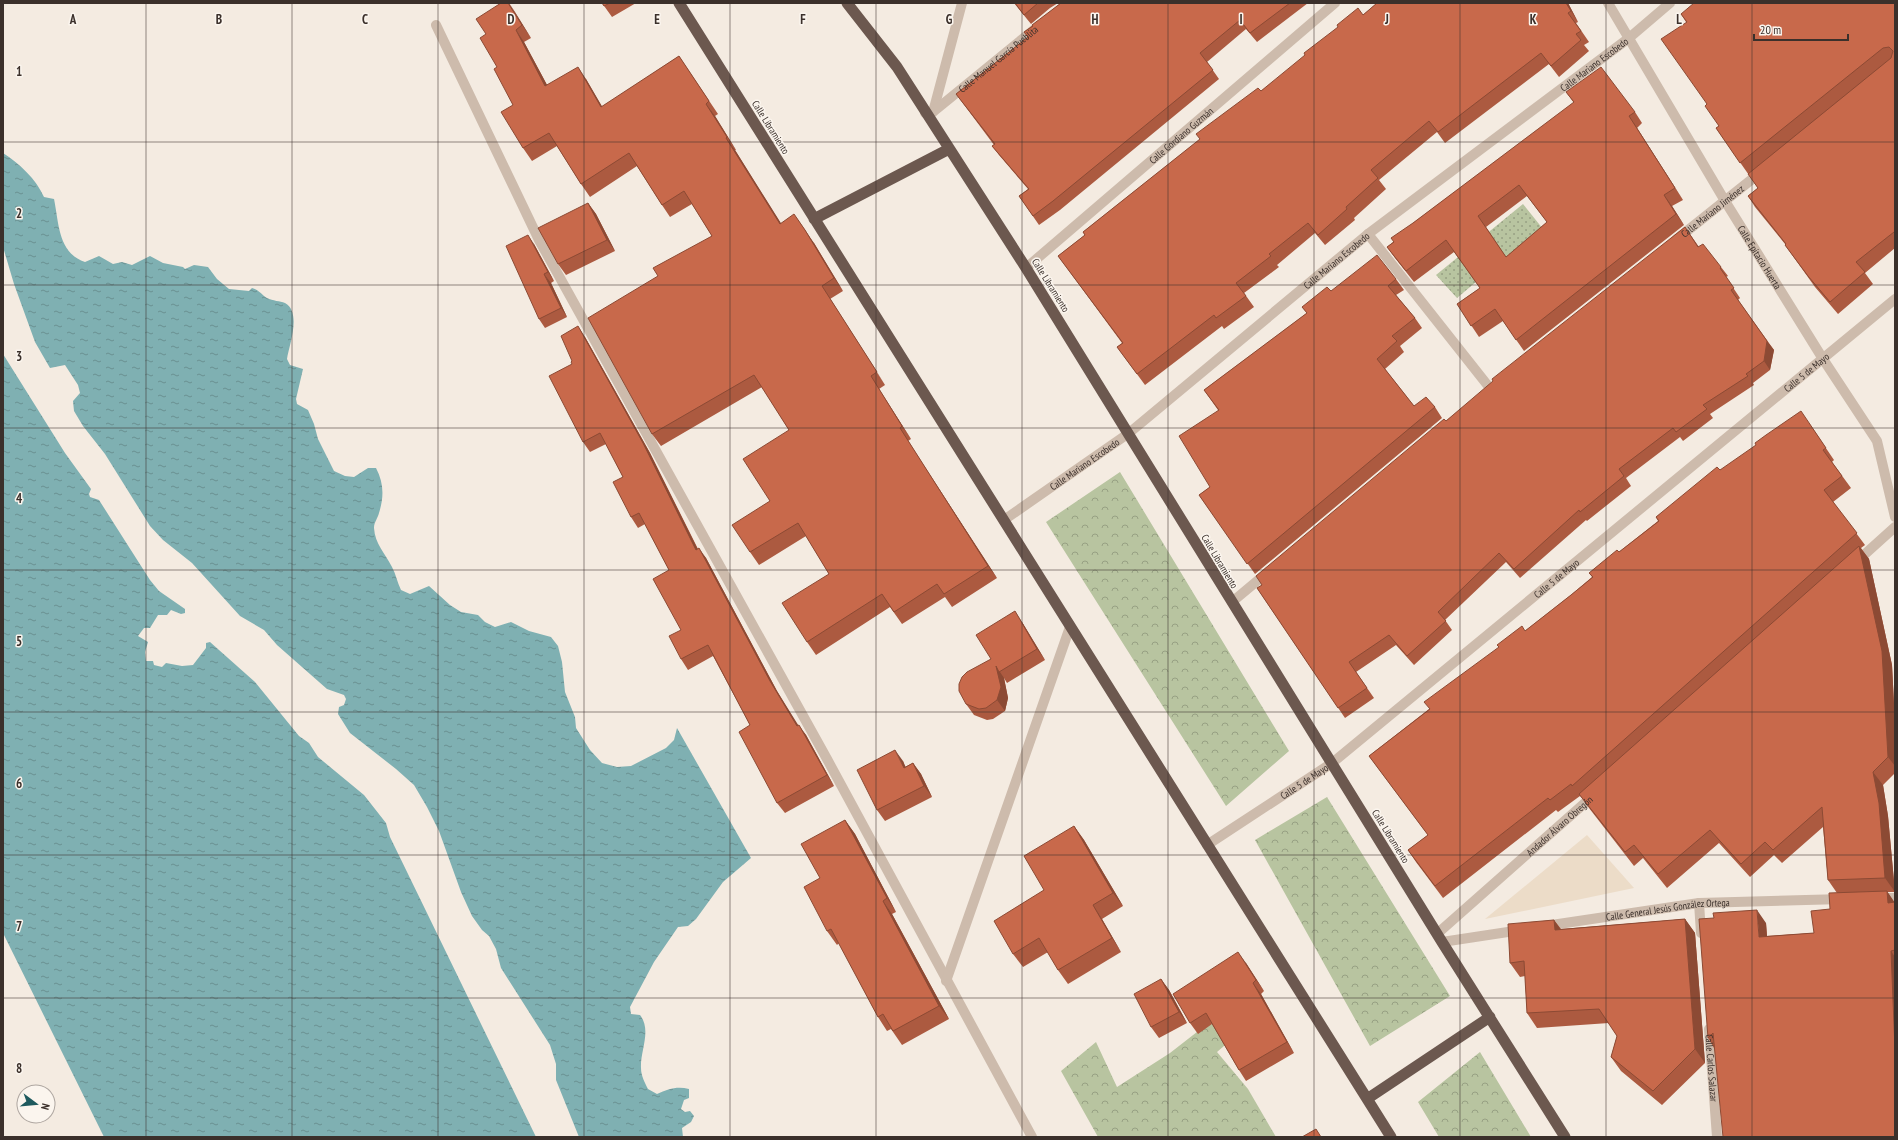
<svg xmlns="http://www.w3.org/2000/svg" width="1898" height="1140" font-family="'PT Sans Narrow',sans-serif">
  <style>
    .park { fill: url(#park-crowns) }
    .garden { fill: url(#garden-dots) }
    .plaza { fill: #ecdcc8 }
    .water { fill: url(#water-ripples) }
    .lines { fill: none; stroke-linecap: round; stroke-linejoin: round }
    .minor { stroke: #cdbbac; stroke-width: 10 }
    .trunk { stroke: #6c584f; stroke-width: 11 }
    .wall { fill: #ac5a40; fill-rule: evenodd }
    .shaded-wall { fill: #8c4a34 }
    .building { fill: #c8694b; stroke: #8c4a34; fill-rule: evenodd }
    .grid { fill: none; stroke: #3b302b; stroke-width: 1; stroke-opacity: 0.55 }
    .labels { text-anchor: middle; stroke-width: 3; stroke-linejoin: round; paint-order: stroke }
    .street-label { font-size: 10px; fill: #3b302b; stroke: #fbf5ee }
    .grid-label { font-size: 13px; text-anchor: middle; font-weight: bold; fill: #3b302b; stroke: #fbf5ee; stroke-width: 3; stroke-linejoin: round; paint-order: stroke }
  </style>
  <defs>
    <pattern id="park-crowns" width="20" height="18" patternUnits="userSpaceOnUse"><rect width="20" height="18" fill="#b8c4a0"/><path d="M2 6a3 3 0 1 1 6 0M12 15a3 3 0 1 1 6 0" fill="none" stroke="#97a083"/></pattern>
    <pattern id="garden-dots" width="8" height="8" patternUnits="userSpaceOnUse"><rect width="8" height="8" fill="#b8c4a0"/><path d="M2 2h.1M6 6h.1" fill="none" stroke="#97a083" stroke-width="1.8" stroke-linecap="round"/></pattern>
    <pattern id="water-ripples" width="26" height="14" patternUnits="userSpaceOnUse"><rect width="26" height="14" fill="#7fb0b2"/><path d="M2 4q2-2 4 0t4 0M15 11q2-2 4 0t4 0" fill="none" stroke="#699091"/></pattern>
  </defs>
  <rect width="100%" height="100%" fill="#f4ebe1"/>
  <path class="park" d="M 1120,472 L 1289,751 L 1226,806 L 1046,522 Z
    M 1327,797 L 1450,996 L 1370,1046 L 1255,840 Z
    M 1256,986 L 1267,1009 L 1217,1052 L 1248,1089 L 1276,1137 L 1098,1137 L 1061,1071 L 1096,1042 L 1117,1087 L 1170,1053 Z
    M 1480,1052 L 1531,1137 L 1439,1137 L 1418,1102 Z"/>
  <path class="garden" d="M 1523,204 L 1547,234 L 1518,264 L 1509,254 L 1457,298 L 1436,275 Z"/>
  <path class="plaza" d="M 1587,835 L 1634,888 L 1485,919 Z"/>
  <path class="water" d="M 3,153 C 20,164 36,179 44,197 L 54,199 C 59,223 58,253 85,262 L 99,256 L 113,264 L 122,262 L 132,265 L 150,256 L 163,263 L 183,267 L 185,269 L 194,265 L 208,267 L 217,279 L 229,289 L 249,291 L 252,288 C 259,290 261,294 267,298 C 273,301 280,301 285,303 C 302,312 289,346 287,359 L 290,365 L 303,369 L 296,399 L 297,404 L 308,410 L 314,424 L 318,439 L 334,471 L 345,476 L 354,477 L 368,468 L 376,468 C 384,483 384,497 379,513 C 378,518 374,522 374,528 C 375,544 385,553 392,567 C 396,574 397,582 401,590 L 410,594 L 429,586 L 450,605 L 461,612 L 478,615 L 485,622 L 495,627 L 511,622 L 529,631 L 551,637 L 558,646 L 562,662 L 565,692 L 575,717 L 576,728 L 590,750 L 602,763 L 617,767 L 631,766 L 666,748 L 674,740 L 677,728 L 751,858 L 723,882 L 696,919 L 688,926 L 678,927 L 654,962 L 630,1007 L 631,1014 L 640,1015 C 652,1030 640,1051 641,1068 C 641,1076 645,1083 648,1089 L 657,1094 C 668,1089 677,1086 689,1089 L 689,1098 L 684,1100 L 681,1109 L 685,1112 L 690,1111 L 694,1116 L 691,1122 L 682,1128 L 683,1137 L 579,1137 L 556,1080 L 556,1064 L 550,1045 L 501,968 L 496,949 L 489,936 L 482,930 L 472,916 L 461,892 L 439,831 L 427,807 L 414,785 L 396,769 L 350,733 L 338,714 L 339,707 L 344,705 L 346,699 L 344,695 L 327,689 L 277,645 L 264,630 L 240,616 L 192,563 L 163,540 L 150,526 L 105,454 L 83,426 L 74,411 L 73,401 L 80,393 L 78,385 L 65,365 L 50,368 L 35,342 L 14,284 L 3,247 Z
    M 3,354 L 65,453 L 91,489 L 89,494 L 90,497 L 99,500 L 150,580 L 159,591 L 185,609 L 185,613 L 181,614 L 171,610 L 167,615 L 158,615 L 150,628 L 144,628 L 138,636 L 148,642 L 145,652 L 146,661 L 153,661 L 154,665 L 162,667 L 166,663 L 182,666 L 193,665 L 206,648 L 206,643 L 210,642 L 255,682 L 299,736 L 309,743 L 318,757 L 364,795 L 386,823 L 390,837 L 536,1137 L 104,1137 L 3,933 Z"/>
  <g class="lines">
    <g class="minor">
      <path id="s1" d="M 1608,3 L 1725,201 L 1823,359 L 1877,441 L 1895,517"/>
      <path d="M 436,25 L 539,240 L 827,759 L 1032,1137"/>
      <path d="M 933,112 L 962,3"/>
      <path id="s2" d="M 925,113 L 933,112 L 1036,28"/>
      <path d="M 1368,234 L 1489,387"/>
      <path id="s3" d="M 1677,239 L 1761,172"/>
      <path id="s4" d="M 1026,268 L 1335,3"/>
      <path id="s5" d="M 1004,520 L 1129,433 L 1368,234 L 1629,38 L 1670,3"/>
      <path d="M 1855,563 L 1895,527"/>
      <path d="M 1232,602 L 1269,571"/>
      <path id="s6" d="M 1207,845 L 1332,763 L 1895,299"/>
      <path d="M 1879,898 L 1895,898"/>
      <path d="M 1699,903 L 1701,933"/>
      <path id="s7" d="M 1545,926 L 1699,903 L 1843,899"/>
      <path id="s8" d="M 1438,933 L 1595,794"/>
      <path d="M 1442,942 L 1521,930"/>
      <path d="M 946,981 L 1070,627"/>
      <path id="s9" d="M 1709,1029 L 1717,1137"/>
    </g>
    <path class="trunk" d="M 679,3 L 1391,1137
      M 847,3 L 897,67 L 1026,268 L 1442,942 L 1565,1137
      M 814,219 L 949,149
      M 1367,1099 L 1490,1017"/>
  </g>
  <path class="wall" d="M 509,3 L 531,38 L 524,42 L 547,85 L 586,79 L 602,107 L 679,56 L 718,114 L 715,116 L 736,150 L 735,150 L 781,224 L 814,243 L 843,291 L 830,299 L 885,385 L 879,389 L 911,439 L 908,441 L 997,578 L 952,607 L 945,597 L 902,624 L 890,607 L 816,655 L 807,642 L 829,574 L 806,536 L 759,565 L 750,552 L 770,501 L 789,430 L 762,387 L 661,446 L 652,434 L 658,276 L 712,236 L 692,204 L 670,217 L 662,205 L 637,166 L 590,197 L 581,184 L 557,146 L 532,161 L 523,148 L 513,105 L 497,67 Z
    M 602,3 L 636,3 L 612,17 Z
    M 1014,3 L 1058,3 L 1050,8 L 1031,24 Z
    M 1061,3 L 1308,3 L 1257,42 L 1246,29 L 1207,62 L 1219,79 L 1060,210 L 1039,225 L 1019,196 L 1028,189 L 999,155 L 992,146 L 994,145 L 956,94 L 1028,37 L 1024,32 Z
    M 1377,3 L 1568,3 L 1578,22 L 1576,23 L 1589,42 L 1584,45 L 1589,51 L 1559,77 L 1549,64 L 1445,143 L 1437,132 L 1379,180 L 1386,189 L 1354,218 L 1355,220 L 1325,245 L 1315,233 L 1277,265 L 1279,267 L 1244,293 L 1254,307 L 1224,329 L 1222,326 L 1145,385 L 1117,347 L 1122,343 L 1058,256 L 1085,235 L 1083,232 L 1261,91 L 1363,15 Z
    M 1895,3 L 1895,248 L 1865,273 L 1873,284 L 1838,314 L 1815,287 L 1785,245 L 1785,244 L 1755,207 L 1748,196 L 1758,188 L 1716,128 L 1719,126 L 1707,104 L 1686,22 L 1681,14 Z
    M 1566,92 L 1635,112 L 1642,123 L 1637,128 L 1683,200 L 1672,206 L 1684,225 L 1524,351 L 1503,321 L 1479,337 L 1457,304 L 1480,288 L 1454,252 L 1414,282 L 1395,258 L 1387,247 L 1393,242 L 1413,223 L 1574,103 ZM 1527,196 L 1547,222 L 1506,257 L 1486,227 Z
    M 588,203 L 596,214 L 615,251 L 566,275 L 558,264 Z
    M 1685,227 L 1699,247 L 1721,267 L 1728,276 L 1726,277 L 1740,298 L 1738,300 L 1774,350 L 1770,370 L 1753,383 L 1754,385 L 1710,414 L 1713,418 L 1683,441 L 1680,437 L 1626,478 L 1631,486 L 1587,521 L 1586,520 L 1520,578 L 1506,562 L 1445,620 L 1452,630 L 1414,665 L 1396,645 L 1356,672 L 1374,698 L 1345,718 L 1257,588 L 1262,585 L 1446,421 Z
    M 534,244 L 554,281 L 551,283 L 567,317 L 545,328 L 539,319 Z
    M 1396,279 L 1404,290 L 1396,295 L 1415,318 L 1422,328 L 1400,346 L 1404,352 L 1385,369 L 1414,406 L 1435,407 L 1442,418 L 1255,574 L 1199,495 L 1210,487 L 1218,410 L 1204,390 L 1307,313 L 1302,307 L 1331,291 Z
    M 585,337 L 650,453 L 698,549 L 706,558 L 777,691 L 798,726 L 806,735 L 834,786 L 785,813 L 777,803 L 750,725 L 713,656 L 688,670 L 681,659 L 681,630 L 669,570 L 645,524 L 638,528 L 631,517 L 623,477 L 606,444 L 590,452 L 583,442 L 572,364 L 572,361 Z
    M 1809,423 L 1834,460 L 1832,462 L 1851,488 L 1833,502 L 1865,545 L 1861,548 L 1869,559 L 1892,665 L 1895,723 L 1895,773 L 1883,785 L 1888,816 L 1895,892 L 1887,892 L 1894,902 L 1895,902 L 1895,1137 L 1714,1048 L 1708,1038 L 1766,923 L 1767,936 L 1814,933 L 1830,909 L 1837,893 L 1828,880 L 1823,827 L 1782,863 L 1774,855 L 1750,877 L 1719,843 L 1667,888 L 1643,858 L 1634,866 L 1589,808 L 1581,797 L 1580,796 L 1558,812 L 1556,810 L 1443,898 L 1416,862 L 1408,850 L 1428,835 L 1369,756 L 1429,709 L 1525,631 L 1571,595 L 1592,577 L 1589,573 L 1619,552 L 1658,521 L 1656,517 L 1720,470 Z
    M 1022,622 L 1045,660 L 1007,683 L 1004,678 L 1008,698 L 1005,711 L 993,719 L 987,720 L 974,715 L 966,704 L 991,659 Z
    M 903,761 L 905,767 L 913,763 L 921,774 L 932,797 L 885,821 L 877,810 Z
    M 845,820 L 855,834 L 896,912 L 892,914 L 949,1019 L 902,1045 L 891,1029 L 887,1031 L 878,1017 L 839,943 L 837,945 L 827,931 L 820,878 Z
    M 1074,826 L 1084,840 L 1123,906 L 1102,919 L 1121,952 L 1068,984 L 1058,970 L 1048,952 L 1023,967 L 1013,954 L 1044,890 Z
    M 1685,919 L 1695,933 L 1705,1063 L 1662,1105 L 1621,1071 L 1611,1057 L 1617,1036 L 1609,1023 L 1537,1028 L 1527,1013 L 1525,976 L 1520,977 L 1510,963 L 1554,920 L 1561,929 Z
    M 1246,963 L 1264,991 L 1261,994 L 1294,1053 L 1246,1081 L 1239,1070 L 1212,1024 L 1198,1034 L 1190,1023 Z
    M 1161,979 L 1169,990 L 1187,1023 L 1159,1038 L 1151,1027 Z"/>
  <path class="shaded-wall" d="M 509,3 L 515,12 L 531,38 L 522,25 Z
    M 1566,3 L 1568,3 L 1578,22 L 1571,11 Z
    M 516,30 L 524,42 L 554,98 L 545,86 Z
    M 578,67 L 586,79 L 610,120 L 601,107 Z
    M 706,104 L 715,116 L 736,150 L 727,137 Z
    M 1629,116 L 1637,128 L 1683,200 L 1675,188 Z
    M 726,138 L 735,150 L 789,236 L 780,224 Z
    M 1664,195 L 1672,206 L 1684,225 L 1676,214 Z
    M 588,203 L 596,214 L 615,251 L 607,240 Z
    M 794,214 L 814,243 L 843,291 L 834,278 Z
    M 528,235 L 534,244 L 554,281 L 548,272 Z
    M 544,274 L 551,283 L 567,317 L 561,308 Z
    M 822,286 L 830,299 L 885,385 L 877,372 Z
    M 578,326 L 585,337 L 650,453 L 703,560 L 696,550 Z
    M 1767,341 L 1774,350 L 1770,370 L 1764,361 Z
    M 871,376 L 879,389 L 911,439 L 902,426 Z
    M 900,428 L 908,441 L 997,578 L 988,566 Z
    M 1859,546 L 1869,559 L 1892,665 L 1895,723 L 1895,766 L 1888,757 Z
    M 699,548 L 706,558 L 777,691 L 805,736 L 797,726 L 770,681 Z
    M 1015,611 L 1022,622 L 1045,660 L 1037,649 Z
    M 996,666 L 1004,678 L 1008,698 L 1005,711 L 997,700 Z
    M 799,725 L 806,735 L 834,786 L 827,775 Z
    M 895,750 L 903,761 L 911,779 L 904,768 Z
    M 913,763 L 921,774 L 932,797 L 924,786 Z
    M 1873,772 L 1883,785 L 1888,816 L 1895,892 L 1885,878 Z
    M 845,820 L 855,834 L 896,912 L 887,898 Z
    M 1074,826 L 1084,840 L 1123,906 L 1113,893 Z
    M 1887,891 L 1895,903 L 1888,903 Z
    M 883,901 L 892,914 L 949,1019 L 939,1006 Z
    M 1093,905 L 1102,919 L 1121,952 L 1112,938 Z
    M 1757,910 L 1766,923 L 1768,950 L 1759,937 Z
    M 1685,919 L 1695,933 L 1705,1063 L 1695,1049 Z
    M 1554,920 L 1564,934 L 1555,930 Z
    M 1891,951 L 1895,957 L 1895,1049 Z
    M 1238,952 L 1246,963 L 1264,991 L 1256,980 Z
    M 1161,979 L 1169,990 L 1187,1023 L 1179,1012 Z
    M 1253,983 L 1261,994 L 1294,1053 L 1287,1042 Z"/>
  <path class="building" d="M 501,3 L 508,3 L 522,25 L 516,30 L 545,86 L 578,67 L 601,107 L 679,56 L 709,101 L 706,104 L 727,137 L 726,138 L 780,224 L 794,214 L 805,230 L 834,278 L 822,286 L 877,372 L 871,376 L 902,426 L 900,428 L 988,566 L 944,594 L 937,584 L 894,612 L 882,594 L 807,642 L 782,603 L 829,574 L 798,523 L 750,552 L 732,525 L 770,501 L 743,459 L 789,430 L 754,375 L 652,434 L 588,318 L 658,276 L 653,268 L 712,236 L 684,191 L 662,205 L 629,153 L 581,184 L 549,133 L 523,148 L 501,112 L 513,105 L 494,69 L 497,67 L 480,38 L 486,34 L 476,19 Z
    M 602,3 L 610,3 L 604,6 Z
    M 1015,3 L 1038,3 L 1024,15 Z
    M 1061,3 L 1290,3 L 1250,33 L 1240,20 L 1200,53 L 1213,70 L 1053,201 L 1033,216 L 1019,196 L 1029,189 L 992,146 L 995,144 L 956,94 L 1028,37 L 1024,32 L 1033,26 L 1032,25 Z
    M 1377,3 L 1566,3 L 1571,11 L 1568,13 L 1581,31 L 1576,34 L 1581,40 L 1551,66 L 1541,53 L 1438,132 L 1429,121 L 1371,170 L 1378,178 L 1346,207 L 1347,209 L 1318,235 L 1308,223 L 1269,254 L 1271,256 L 1236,283 L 1246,296 L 1216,318 L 1214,315 L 1137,374 L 1117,347 L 1123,343 L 1058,256 L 1085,235 L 1083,232 L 1200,139 L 1196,134 L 1258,88 L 1261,91 L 1305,55 L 1304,53 L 1338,27 L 1337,25 L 1358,8 L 1363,15 Z
    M 1694,3 L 1895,3 L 1895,233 L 1894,232 L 1856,262 L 1865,272 L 1830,302 L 1808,276 L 1785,245 L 1786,244 L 1748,196 L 1758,188 L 1748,174 L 1891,58 L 1893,51 L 1889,47 L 1883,48 L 1740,163 L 1716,128 L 1719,126 L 1705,106 L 1707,104 L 1661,39 L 1687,22 L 1681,14 Z
    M 1601,67 L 1635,112 L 1629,116 L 1675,188 L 1664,195 L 1676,214 L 1516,340 L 1495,309 L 1471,326 L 1457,304 L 1480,288 L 1446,240 L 1406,271 L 1387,247 L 1394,242 L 1391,238 L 1413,223 L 1574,102 L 1566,92 ZM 1519,185 L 1547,222 L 1506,257 L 1478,216 Z
    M 588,203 L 607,240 L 558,264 L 538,228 Z
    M 1685,227 L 1698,247 L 1703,244 L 1721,267 L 1720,268 L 1734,288 L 1731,290 L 1767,341 L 1764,361 L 1746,374 L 1748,376 L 1703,405 L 1707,409 L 1676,432 L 1673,428 L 1619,469 L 1624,476 L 1580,512 L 1579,510 L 1514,569 L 1499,553 L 1438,612 L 1446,621 L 1407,656 L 1389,635 L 1349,662 L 1367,688 L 1338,708 L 1257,588 L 1262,585 L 1256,576 L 1444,419 L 1446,421 L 1493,381 L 1492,379 Z
    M 528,235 L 548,272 L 544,274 L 561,308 L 539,319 L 506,246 Z
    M 1377,255 L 1396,279 L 1388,286 L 1415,318 L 1392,336 L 1397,341 L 1377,359 L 1414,406 L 1426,397 L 1435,407 L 1247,564 L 1199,495 L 1210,487 L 1179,436 L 1219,410 L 1204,390 L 1307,313 L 1302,307 L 1327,287 L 1331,291 Z
    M 578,326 L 643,443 L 696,550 L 699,548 L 770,681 L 797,726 L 799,725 L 827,775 L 777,803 L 739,732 L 750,725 L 708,645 L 681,659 L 669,636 L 681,630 L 653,579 L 669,570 L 639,513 L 631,517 L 613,482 L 623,477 L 600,433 L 583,442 L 549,376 L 572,364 L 571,362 L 572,361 L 561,336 Z
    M 1801,411 L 1826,448 L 1823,450 L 1842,476 L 1824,490 L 1857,533 L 1572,786 L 1571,784 L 1550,800 L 1548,798 L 1435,886 L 1408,850 L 1428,835 L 1369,756 L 1430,709 L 1424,702 L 1499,647 L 1497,645 L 1522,626 L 1525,631 L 1571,595 L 1593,577 L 1589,573 L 1617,550 L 1619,552 L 1659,521 L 1656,517 L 1717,467 L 1720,470 L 1756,445 L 1755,443 L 1766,435 Z
    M 1859,546 L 1882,651 L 1888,757 L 1873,772 L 1879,803 L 1885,878 L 1828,880 L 1822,807 L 1773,850 L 1765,842 L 1741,864 L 1710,830 L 1658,874 L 1634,845 L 1625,852 L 1579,794 Z
    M 1015,611 L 1037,649 L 999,672 L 996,666 L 1001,687 L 997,700 L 986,708 L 979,709 L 966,704 L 959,691 L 959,684 L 962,677 L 967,672 L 991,659 L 976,635 Z
    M 895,750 L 904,768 L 913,763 L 924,786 L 877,810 L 857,770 Z
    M 845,820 L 887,898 L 883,901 L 939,1006 L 893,1031 L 883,1014 L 878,1017 L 831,929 L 827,931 L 804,887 L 820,878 L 801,844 Z
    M 1074,826 L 1113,893 L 1093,905 L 1112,938 L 1058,970 L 1039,938 L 1013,954 L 994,921 L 1044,890 L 1024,856 Z
    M 1887,891 L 1888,903 L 1895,902 L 1895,950 L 1891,951 L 1895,1049 L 1895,1137 L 1723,1137 L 1713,1033 L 1708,1038 L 1699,919 L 1714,918 L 1713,913 L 1757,910 L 1759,937 L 1814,933 L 1811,911 L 1830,909 L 1829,893 Z
    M 1685,919 L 1695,1049 L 1653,1091 L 1611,1057 L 1617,1036 L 1599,1009 L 1527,1013 L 1524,961 L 1510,963 L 1508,924 L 1554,920 L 1555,930 Z
    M 1238,952 L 1256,980 L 1253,983 L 1287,1042 L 1239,1070 L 1206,1013 L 1190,1023 L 1173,994 Z
    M 1161,979 L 1179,1012 L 1151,1027 L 1134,994 Z
    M 1316,1129 L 1321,1137 L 1302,1137 Z"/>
  <path class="grid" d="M 146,3 L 146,1137M 292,3 L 292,1137M 438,3 L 438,1137M 584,3 L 584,1137M 730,3 L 730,1137M 876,3 L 876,1137M 1022,3 L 1022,1137M 1168,3 L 1168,1137M 1314,3 L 1314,1137M 1460,3 L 1460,1137M 1606,3 L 1606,1137M 1752,3 L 1752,1137M 3,142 L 1895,142M 3,285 L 1895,285M 3,428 L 1895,428M 3,570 L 1895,570M 3,712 L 1895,712M 3,855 L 1895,855M 3,998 L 1895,998"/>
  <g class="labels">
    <g class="street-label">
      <text dy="4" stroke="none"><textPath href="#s2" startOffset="92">Calle Manuel García Pueblita</textPath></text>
      <text dy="4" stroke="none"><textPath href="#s5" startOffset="746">Calle Mariano Escobedo</textPath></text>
      <text transform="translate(771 127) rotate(58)" y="4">Calle Libramiento</text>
      <text dy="4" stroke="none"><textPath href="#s4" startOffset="204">Calle Gordiano Guzmán</textPath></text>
      <text dy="4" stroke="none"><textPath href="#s3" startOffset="45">Calle Mariano Jiménez</textPath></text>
      <text dy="4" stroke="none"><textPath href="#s1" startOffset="296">Calle Epitacio Huerta</textPath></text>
      <text dy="4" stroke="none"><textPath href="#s5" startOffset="422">Calle Mariano Escobedo</textPath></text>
      <text transform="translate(1051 285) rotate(58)" y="4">Calle Libramiento</text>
      <text dy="4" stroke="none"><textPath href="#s6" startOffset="764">Calle 5 de Mayo</textPath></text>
      <text dy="4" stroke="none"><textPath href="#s5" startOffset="98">Calle Mariano Escobedo</textPath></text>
      <text transform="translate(1220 561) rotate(59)" y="4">Calle Libramiento</text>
      <text dy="4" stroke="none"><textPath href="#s6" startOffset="440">Calle 5 de Mayo</textPath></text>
      <text dy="4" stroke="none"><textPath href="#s6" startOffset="116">Calle 5 de Mayo</textPath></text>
      <text dy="4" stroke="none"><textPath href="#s8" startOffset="162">Andador Álvaro Obregón</textPath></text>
      <text transform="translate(1391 836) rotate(58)" y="4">Calle Libramiento</text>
      <text dy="4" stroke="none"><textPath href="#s7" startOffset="124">Calle General Jesús González Ortega</textPath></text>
      <text dy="4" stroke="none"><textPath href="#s9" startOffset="39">Calle Carlos Salazar</textPath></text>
    </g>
  </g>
  <g class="grid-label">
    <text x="73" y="24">A</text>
    <text x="219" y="24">B</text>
    <text x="365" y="24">C</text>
    <text x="511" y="24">D</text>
    <text x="657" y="24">E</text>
    <text x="803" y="24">F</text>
    <text x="949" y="24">G</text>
    <text x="1095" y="24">H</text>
    <text x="1241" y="24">I</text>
    <text x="1387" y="24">J</text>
    <text x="1533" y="24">K</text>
    <text x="1679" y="24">L</text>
    <text x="19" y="76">1</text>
    <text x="19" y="218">2</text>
    <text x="19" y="361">3</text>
    <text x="19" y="503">4</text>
    <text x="19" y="646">5</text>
    <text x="19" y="788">6</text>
    <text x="19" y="931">7</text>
    <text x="19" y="1073">8</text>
  </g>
  <rect width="1898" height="1140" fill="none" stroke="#3b302b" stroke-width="8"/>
  <g transform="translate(36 1104) rotate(106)"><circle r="19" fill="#fbf5ee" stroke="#aea6a0"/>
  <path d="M0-3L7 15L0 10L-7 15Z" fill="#1f5a5e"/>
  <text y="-6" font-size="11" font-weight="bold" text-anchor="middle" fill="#3b302b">N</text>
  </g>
  <path d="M1754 34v6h94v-6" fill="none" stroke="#3b302b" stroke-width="2"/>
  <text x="1760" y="34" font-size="12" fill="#3b302b" stroke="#fbf5ee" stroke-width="3" paint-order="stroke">20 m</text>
</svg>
